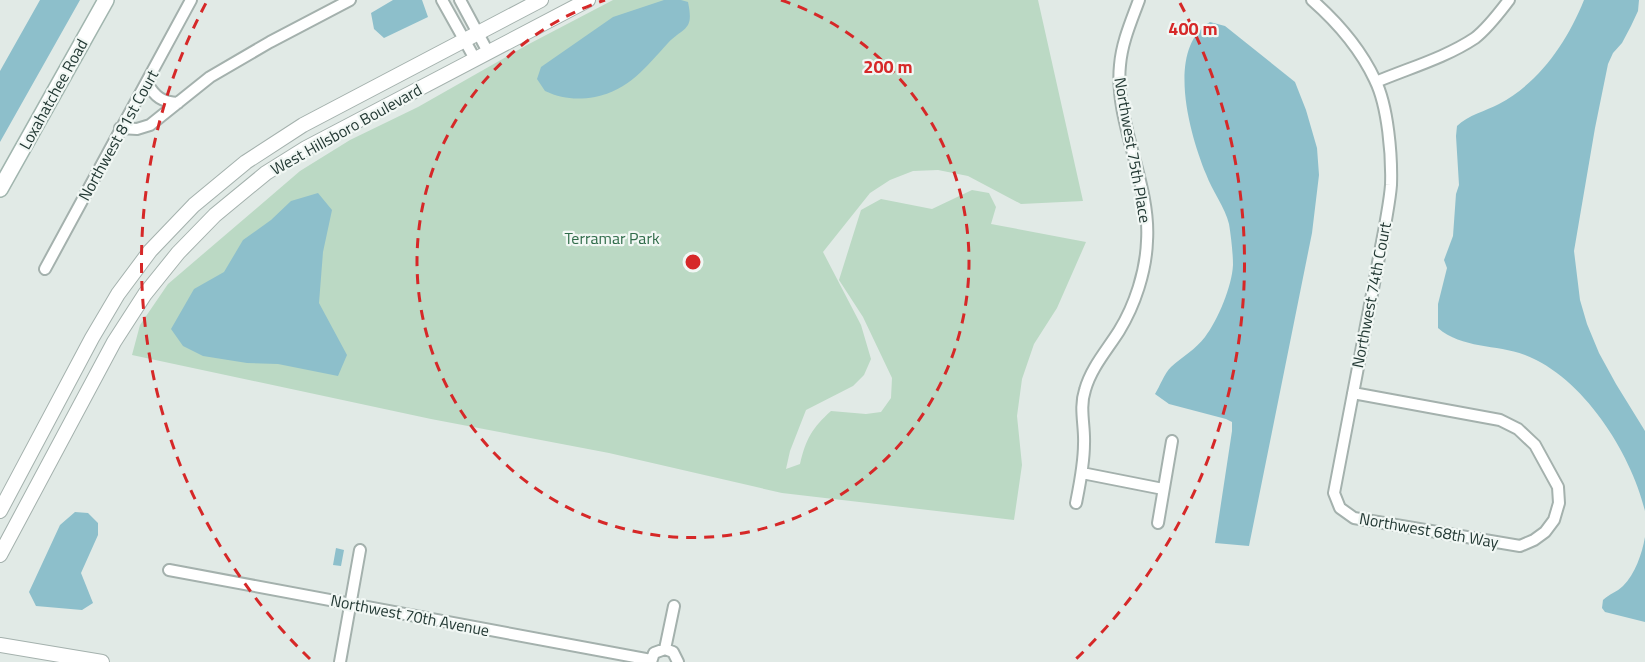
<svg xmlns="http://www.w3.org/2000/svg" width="1645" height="662" font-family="'Titillium Web',sans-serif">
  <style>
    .green { fill: #bbd9c4 }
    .water { fill: #8dbfcb }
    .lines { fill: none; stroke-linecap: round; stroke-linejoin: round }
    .minor-casing { stroke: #a4b1ad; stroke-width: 14 }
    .tertiary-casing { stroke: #a4b1ad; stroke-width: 16 }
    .secondary-casing { stroke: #a1b5ae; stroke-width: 18 }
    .minor { stroke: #fff; stroke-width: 10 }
    .tertiary { stroke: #fff; stroke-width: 14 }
    .secondary { stroke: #fff; stroke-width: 15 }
    .ring { fill: none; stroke: #d62828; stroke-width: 3; stroke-dasharray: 10 8 }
    .labels { text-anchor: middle; stroke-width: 4.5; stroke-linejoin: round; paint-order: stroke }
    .street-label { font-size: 16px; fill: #233934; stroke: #f1f7f4 }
    .park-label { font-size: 16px; fill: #306c4a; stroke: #f1f7f4 }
    .centre { fill: #d62828; stroke: #f1f7f4; stroke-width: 3 }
    .ring-label { font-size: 18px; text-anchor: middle; font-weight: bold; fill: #d62828; stroke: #f1f7f4; stroke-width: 4.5; stroke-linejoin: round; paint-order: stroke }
  </style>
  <rect width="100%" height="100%" fill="#e1eae6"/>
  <path class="green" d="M 613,0 L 1038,0 L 1083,201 L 1021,204 L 968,176 L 938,170 L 913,171 L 890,180 L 870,193 L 823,252 L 861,325 L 871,359 L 864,375 L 853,386 L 806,410 L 790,451 L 786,469 L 800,464 C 806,439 812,428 831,411 L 866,414 L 881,412 L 891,398 L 892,378 L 863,317 L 839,280 L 861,210 L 881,199 L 932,209 L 972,190 L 989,193 L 996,207 L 991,224 L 1086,242 L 1057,308 L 1034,344 L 1022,379 L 1017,416 L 1022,465 L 1014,520 L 782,493 L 609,453 L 431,419 L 132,355 L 140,325 L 168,284 L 300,171 L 350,140 L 418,107 L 527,45 Z"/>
  <path class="water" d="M 40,0 L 80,0 L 0,142 L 0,71 Z
    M 393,0 L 422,0 L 428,17 L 384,38 L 374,29 L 371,13 Z
    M 664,0 L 681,0 L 688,2 C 694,31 685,26 668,43 C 646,67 629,90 595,97 C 577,100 562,99 545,91 L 537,79 L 541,67 L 613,17 Z
    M 1584,0 L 1639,0 L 1638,11 L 1631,26 L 1622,43 L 1613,53 L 1608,64 L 1595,128 L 1574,251 L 1580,300 L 1587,324 L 1599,353 L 1616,384 L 1645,431 L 1645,511 C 1631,453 1583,377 1525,355 C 1496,344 1462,349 1438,328 L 1438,304 L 1447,268 L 1444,260 L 1453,236 L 1456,194 L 1459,185 L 1456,136 L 1457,126 C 1468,115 1486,111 1499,104 C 1540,82 1567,42 1584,0 Z
    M 1210,22 L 1225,26 L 1295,82 L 1306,110 L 1317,148 L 1319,175 L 1312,233 L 1249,546 L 1215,543 L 1232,431 L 1232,422 L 1226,419 L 1169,404 L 1155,394 C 1160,386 1164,374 1171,367 C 1182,357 1196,349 1205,337 C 1218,320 1232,286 1233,265 C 1233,253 1231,236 1229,224 C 1225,207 1212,191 1206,174 C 1190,135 1165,49 1210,22 Z
    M 318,193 L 332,210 L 323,252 L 319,303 L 347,355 L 338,376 L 278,364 L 247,363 L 203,356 L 183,346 L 171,329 L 194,289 L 224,272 L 243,240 L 271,220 L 291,201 Z
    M 75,512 L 88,513 L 98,523 L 98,535 L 81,573 L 93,603 L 82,610 L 36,606 L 29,592 L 60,525 Z
    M 1645,537 L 1645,622 L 1605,612 L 1602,608 L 1603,600 C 1609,594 1617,592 1623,586 C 1635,574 1642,554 1645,537 Z
    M 336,548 L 344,550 L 341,566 L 333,565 Z"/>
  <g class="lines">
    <defs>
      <path id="minor" d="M 442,0 L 475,59
        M 460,0 L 488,52
        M 1312,0 C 1337,22 1361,50 1375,80 C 1388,106 1392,156 1391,185 C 1390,199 1387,213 1385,226 L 1334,493 L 1340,508 L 1354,518 L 1520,546 L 1534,540 L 1545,532 L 1554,520 L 1559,503 L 1558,487 L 1535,445 L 1518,429 L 1500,420 L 1353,393
        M 1376,82 C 1409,68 1445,58 1475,38 C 1488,28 1499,13 1509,0
        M 147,83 C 155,97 162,102 178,103
        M 120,128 L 137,129 L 150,125 L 210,77 L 270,42 L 350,0
        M 45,269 L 191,0
        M 1082,473 L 1163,489
        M 1076,503 C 1080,483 1084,464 1084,444 C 1085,426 1079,408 1085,390 C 1091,368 1107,350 1119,331 C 1135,305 1146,271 1147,241 C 1151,183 1114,122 1120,65 C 1122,42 1131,22 1139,0
        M 1158,523 L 1172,441
        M 169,570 L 651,660
        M 665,649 L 674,606
        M 340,662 L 360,550
        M 651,662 L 654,653 L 665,649 L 673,652 L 678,662"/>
      <path id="tertiary" d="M 0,511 L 92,338 L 118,294 L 150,251 L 194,205 L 246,162 L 303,125 L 541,0
        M 0,555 L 114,342 L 145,294 L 178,253 L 215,215 L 266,173 L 306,148 L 588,0
        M 0,645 L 102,662"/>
      <path id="secondary" d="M 0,189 L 106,0"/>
    </defs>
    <use href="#minor" class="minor-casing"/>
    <use href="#tertiary" class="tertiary-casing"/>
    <use href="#secondary" class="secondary-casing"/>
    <use href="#minor" class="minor"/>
    <use href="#tertiary" class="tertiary"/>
    <use href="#secondary" class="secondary"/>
  </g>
  <g class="ring">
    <path d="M781 0A276 276 0 1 1 605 0"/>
    <path d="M310 659A552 552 0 0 1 206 3M1180 3A552 552 0 0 1 1076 659"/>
  </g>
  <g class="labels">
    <g class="street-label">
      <text transform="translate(53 94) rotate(-61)" y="6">Loxahatchee Road</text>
      <text transform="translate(346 129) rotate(-29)" y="6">West Hillsboro Boulevard</text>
      <text transform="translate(118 135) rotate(-61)" y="6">Northwest 81st Court</text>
      <text transform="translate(1133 150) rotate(80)" y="6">Northwest 75th Place</text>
      <text transform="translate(1371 295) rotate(-79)" y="6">Northwest 74th Court</text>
      <text transform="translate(1429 530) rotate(10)" y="6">Northwest 68th Way</text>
      <text transform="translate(410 615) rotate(11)" y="6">Northwest 70th Avenue</text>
    </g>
    <g class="park-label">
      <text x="612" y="244">Terramar Park</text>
    </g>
  </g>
  <circle cx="693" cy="262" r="9" class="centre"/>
  <g class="ring-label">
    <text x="1193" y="35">400 m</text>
    <text x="888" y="73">200 m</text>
  </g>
</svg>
